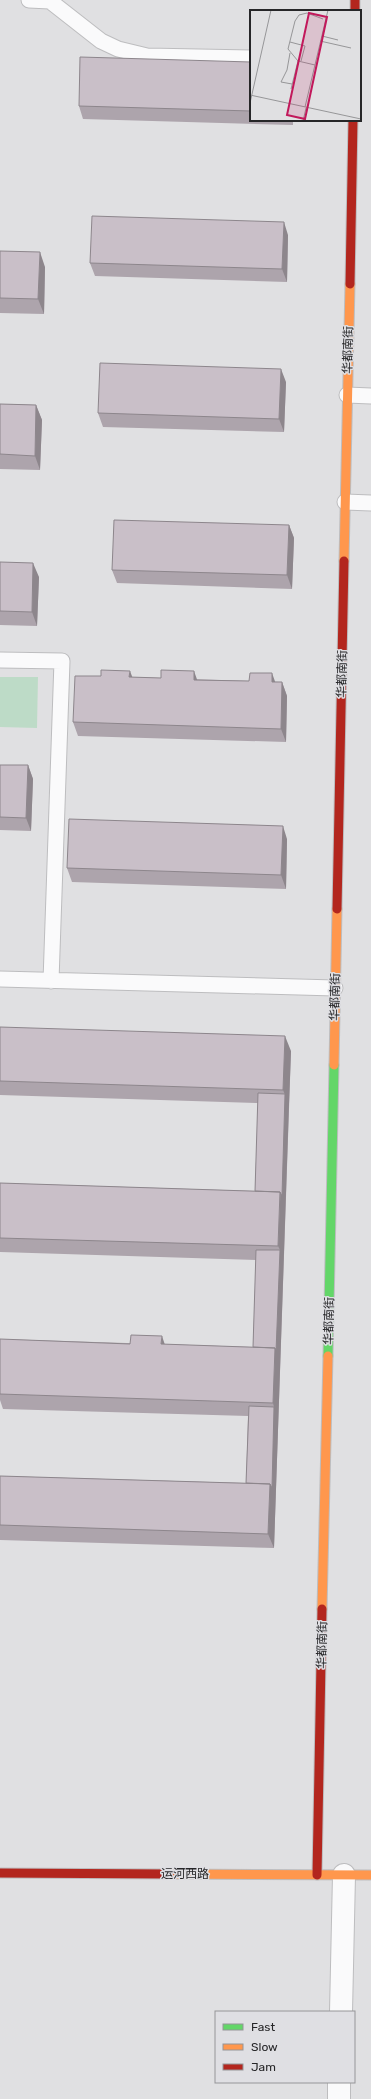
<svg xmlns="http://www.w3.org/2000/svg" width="371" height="2099" font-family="Rubik,'Noto Sans SC',sans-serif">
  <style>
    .green { fill: #bddbc7 }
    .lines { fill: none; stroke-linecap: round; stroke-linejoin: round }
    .lane-casing { stroke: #bdbdbf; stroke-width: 17 }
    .street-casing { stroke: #bdbdbf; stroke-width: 24 }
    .fast-casing { stroke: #bdbdbf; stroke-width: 11 }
    .slow-casing { stroke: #bdbdbf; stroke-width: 11 }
    .jam-casing { stroke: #bdbdbf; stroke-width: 11 }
    .lane { stroke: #fafafb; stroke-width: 15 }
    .street { stroke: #fafafb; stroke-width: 22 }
    .fast { stroke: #63d668; stroke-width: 9 }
    .slow { stroke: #ff974d; stroke-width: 9 }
    .jam { stroke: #b3261e; stroke-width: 9 }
    .wall { fill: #ada4ac }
    .shaded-wall { fill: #8d868c }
    .building { fill: #c9bfc8; stroke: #8d868c }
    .labels { text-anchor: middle; stroke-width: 3; stroke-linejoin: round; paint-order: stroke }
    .street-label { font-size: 12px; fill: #262628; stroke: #dfdfe3 }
    .inset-road { fill: none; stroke: #969698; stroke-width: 1 }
    .view { fill: #c2185b; fill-opacity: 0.15; stroke: #c2185b; stroke-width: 2 }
    .inset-edge { fill: none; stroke: #262628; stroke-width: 2 }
  </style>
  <rect width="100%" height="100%" fill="#e0e0e2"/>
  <path class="green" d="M 0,677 L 38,677 L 37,728 L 0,727 Z"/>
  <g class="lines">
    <defs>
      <path id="lane" d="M 29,0 L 50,1 L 101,41 L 118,49 L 147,56 L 251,58
        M 347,395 L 371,396
        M 345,502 L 371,503
        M 0,660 L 62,661 L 51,981
        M 0,979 L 335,988"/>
      <path id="street" d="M 341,2012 L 344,1875
        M 339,2099 L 339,2082"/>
      <path id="fast" d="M 328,1356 L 334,1065"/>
      <path id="slow" d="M 344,561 L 350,284
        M 334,1065 L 337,909
        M 322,1609 L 328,1356
        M 169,1874 L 371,1875"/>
      <path id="jam" d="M 355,0 L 355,11
        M 350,284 L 353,120
        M 337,909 L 344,561
        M 0,1873 L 169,1874
        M 317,1875 L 322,1609"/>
    </defs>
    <use href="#lane" class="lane-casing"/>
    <use href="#street" class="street-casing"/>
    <use href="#fast" class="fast-casing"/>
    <use href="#slow" class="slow-casing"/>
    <use href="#jam" class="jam-casing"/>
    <use href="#lane" class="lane"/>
    <use href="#street" class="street"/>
    <use href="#fast" class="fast"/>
    <use href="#slow" class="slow"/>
    <use href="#jam" class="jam"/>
  </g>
  <path class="wall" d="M 251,62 L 251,120 L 293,120 L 293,125 L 83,119 L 79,106 Z
    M 288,235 L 287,282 L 95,276 L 90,263 Z
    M 0,251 L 45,267 L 44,314 L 0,313 Z
    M 286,382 L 284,432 L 103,427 L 98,413 Z
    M 0,404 L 36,405 L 42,420 L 40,470 L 0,469 Z
    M 289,525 L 294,538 L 292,589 L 117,583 L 112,570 Z
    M 0,562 L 39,577 L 37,626 L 0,625 Z
    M 132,677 L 282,682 L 287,696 L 286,742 L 78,736 L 73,722 Z
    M 0,765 L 28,765 L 33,779 L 31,831 L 0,830 Z
    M 287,839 L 286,889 L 72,882 L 67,868 Z
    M 0,1027 L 291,1051 L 274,1548 L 0,1540 L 0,1476 L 246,1483 L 248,1416 L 3,1409 L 0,1400 L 0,1339 L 253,1347 L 256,1260 L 0,1252 L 0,1183 L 255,1191 L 258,1103 L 0,1095 Z"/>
  <path class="shaded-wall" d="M 284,222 L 288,235 L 287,282 L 282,269 Z
    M 40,252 L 45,267 L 44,314 L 38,299 Z
    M 281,369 L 286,382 L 284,432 L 279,419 Z
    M 36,405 L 42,420 L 40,470 L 35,456 Z
    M 289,525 L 294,538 L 292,589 L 287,575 Z
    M 33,563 L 39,577 L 37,626 L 32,612 Z
    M 130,671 L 135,684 L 129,677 Z
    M 194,671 L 199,685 L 194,680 Z
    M 272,673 L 277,687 L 272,682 Z
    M 282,682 L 287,696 L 286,742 L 281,729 Z
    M 28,765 L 33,779 L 31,831 L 26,818 Z
    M 283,826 L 287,839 L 286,889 L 281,875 Z
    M 285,1036 L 291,1051 L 289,1104 L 283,1090 Z
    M 285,1094 L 289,1104 L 274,1548 L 268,1534 L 270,1484 L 274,1407 L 273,1403 L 275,1348 L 280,1250 L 278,1246 Z
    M 162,1336 L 167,1351 L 161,1344 Z"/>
  <path class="building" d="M 80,57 L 251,62 L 251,111 L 79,106 Z
    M 92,216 L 284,222 L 282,269 L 90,263 Z
    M 0,251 L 40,252 L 38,299 L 0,298 Z
    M 100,363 L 281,369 L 279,419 L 98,413 Z
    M 0,404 L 36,405 L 35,456 L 0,454 Z
    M 114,520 L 289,525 L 287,575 L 112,570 Z
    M 0,562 L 33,563 L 32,612 L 0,611 Z
    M 101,670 L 130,671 L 129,677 L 161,678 L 161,670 L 194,671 L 194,680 L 249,681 L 250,673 L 272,673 L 272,682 L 282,682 L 281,729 L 73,722 L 75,676 L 101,676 Z
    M 0,765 L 28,765 L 26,818 L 0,817 Z
    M 69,819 L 283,826 L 281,875 L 67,868 Z
    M 0,1027 L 285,1036 L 283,1090 L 0,1081 Z
    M 258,1093 L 285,1094 L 282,1196 L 280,1192 L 255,1191 Z
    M 0,1183 L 280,1192 L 278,1246 L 0,1238 Z
    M 256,1250 L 280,1250 L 276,1352 L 275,1348 L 253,1347 Z
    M 131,1335 L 162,1336 L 161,1344 L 275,1348 L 273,1403 L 0,1394 L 0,1339 L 130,1344 Z
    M 249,1406 L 274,1407 L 272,1488 L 270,1484 L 246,1483 Z
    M 0,1476 L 270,1484 L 268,1534 L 0,1525 Z"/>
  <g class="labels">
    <g class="street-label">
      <text transform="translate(348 350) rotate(-89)" y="4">华都南街</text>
      <text transform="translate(342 674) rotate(-89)" y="4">华都南街</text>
      <text transform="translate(335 997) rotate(-89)" y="4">华都南街</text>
      <text transform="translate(329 1321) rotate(-89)" y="4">华都南街</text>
      <text transform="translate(322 1645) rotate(-89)" y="4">华都南街</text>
      <text x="185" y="1878">运河西路</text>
    </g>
  </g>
  <g transform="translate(250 10)">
    <rect width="111" height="111" fill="#e0e0e2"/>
    <path class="inset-road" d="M 72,26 L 88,30M 70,31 L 101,38M 40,32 L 55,36 L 51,51M 40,43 L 37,60 L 31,72 L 42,74M 65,55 L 48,51 L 38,39 L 45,11 L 49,5 L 57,3 L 73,9M 41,79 L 48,51M 0,85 L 111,109M 0,93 L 21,0M 55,97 L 78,0M 53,111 L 56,98"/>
    <path class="view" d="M 59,3 L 77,7 L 55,109 L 37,105 Z"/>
    <rect width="111" height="111" class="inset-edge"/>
  </g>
  <rect x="215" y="2011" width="140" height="72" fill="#dfdfe3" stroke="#959598"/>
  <rect x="223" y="2024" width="20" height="6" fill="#63d668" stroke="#959598"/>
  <text x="251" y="2031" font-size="12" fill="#262628">Fast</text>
  <rect x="223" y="2044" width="20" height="6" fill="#ff974d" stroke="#959598"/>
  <text x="251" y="2051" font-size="12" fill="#262628">Slow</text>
  <rect x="223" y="2064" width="20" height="6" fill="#b3261e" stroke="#959598"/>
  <text x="251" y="2071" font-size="12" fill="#262628">Jam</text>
</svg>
